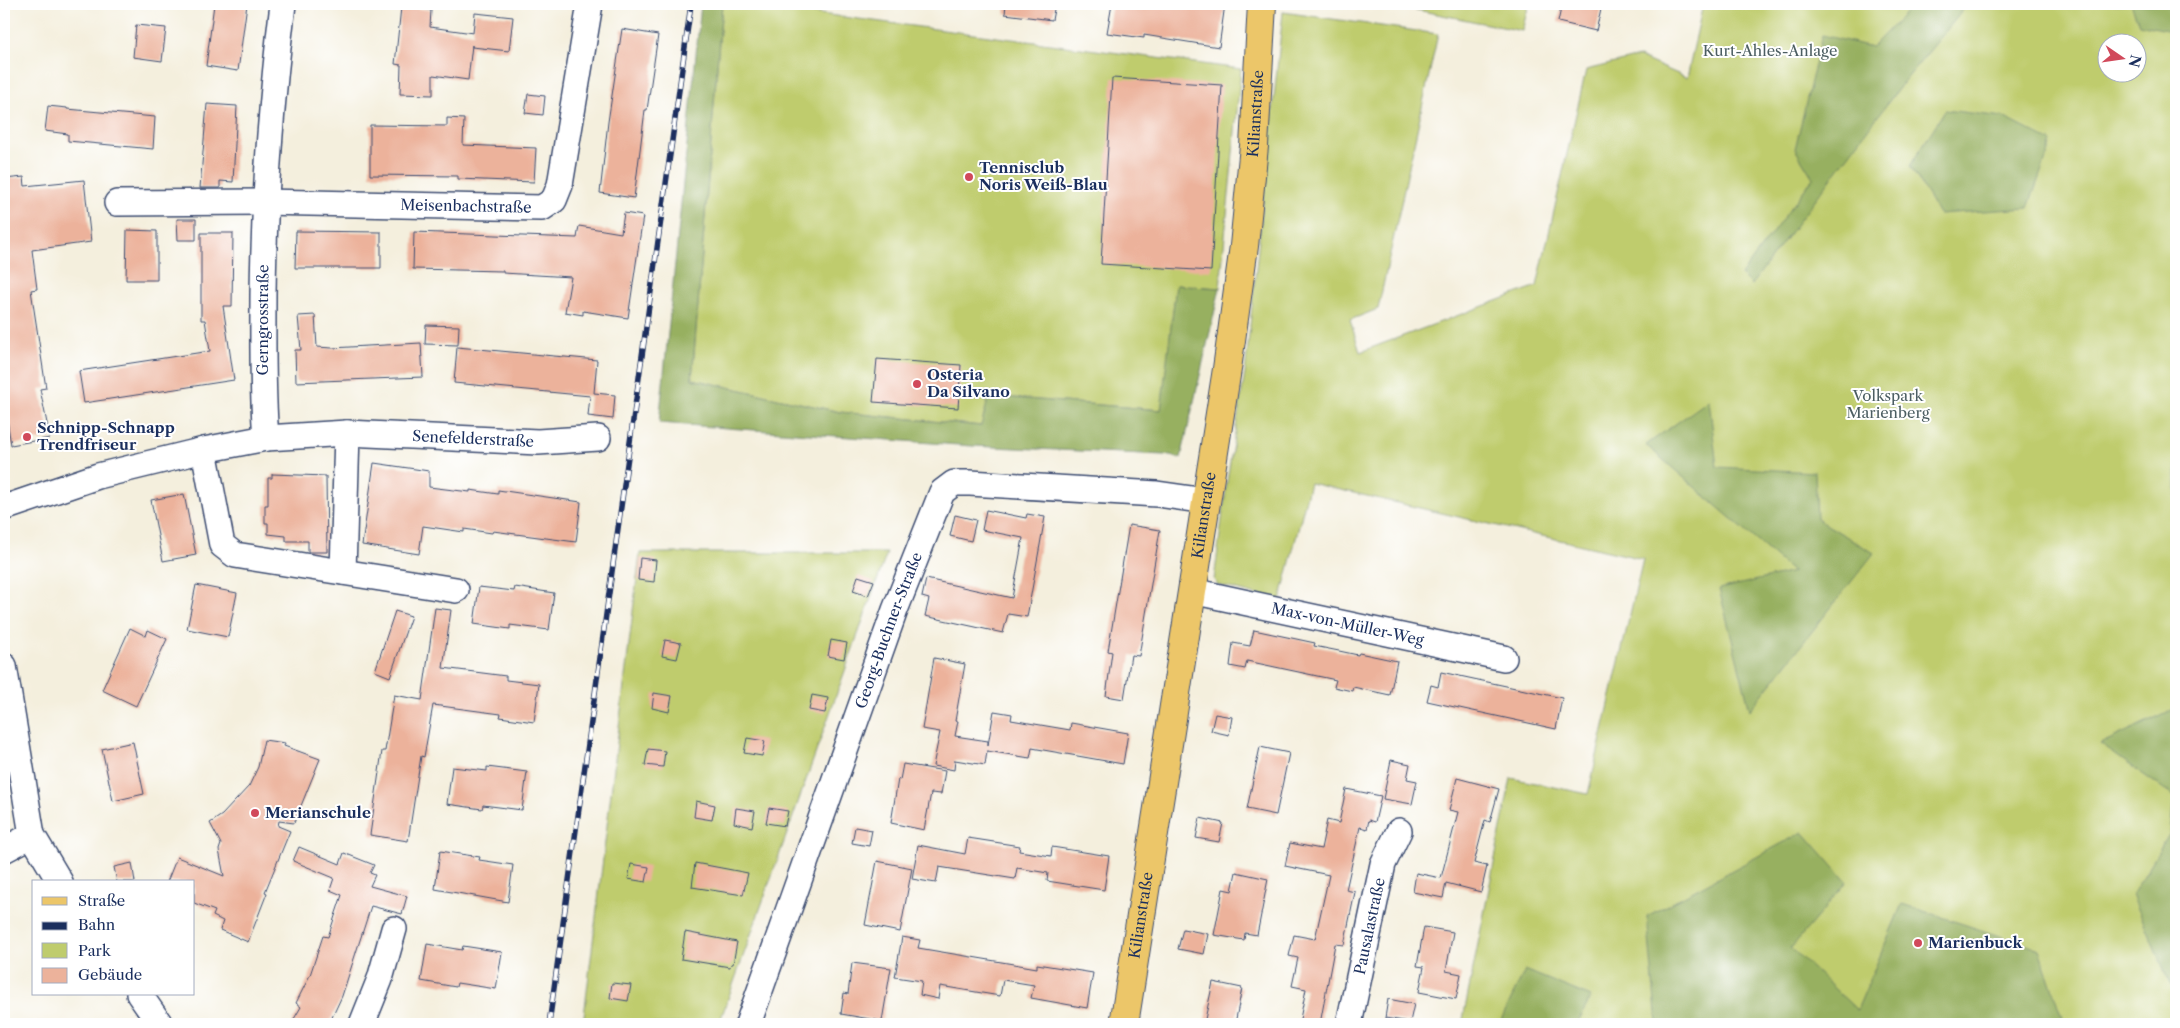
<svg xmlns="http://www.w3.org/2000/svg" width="2180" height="1028" font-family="'Libre Caslon Text',serif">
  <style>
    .green { fill: #bfcc6d; stroke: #6d7e66; fill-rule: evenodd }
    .forest { fill: #97b060; stroke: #59705f }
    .building { fill: #ecb29b }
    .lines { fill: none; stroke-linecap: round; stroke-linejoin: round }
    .minor-casing { stroke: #3c4c71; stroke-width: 28 }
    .major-casing { stroke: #3c4c71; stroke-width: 30 }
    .minor { stroke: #fff; stroke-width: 25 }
    .major { stroke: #ecc669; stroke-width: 28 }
    .rail-casing { stroke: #1b2f5e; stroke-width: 5.5 }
    .rail { stroke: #fff; stroke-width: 4; stroke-dasharray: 11; stroke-linecap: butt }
    .poi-dot { fill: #d1495b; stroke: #fff; stroke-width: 2 }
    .labels { text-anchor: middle; stroke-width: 4; stroke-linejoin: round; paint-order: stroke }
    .park-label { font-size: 15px; fill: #4c5e62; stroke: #fff }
    .street-label { font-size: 15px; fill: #1b2f5e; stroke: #fff }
    .poi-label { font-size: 15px; font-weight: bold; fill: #1b2f5e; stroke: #fff; text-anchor: start }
  </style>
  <rect width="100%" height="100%" fill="#fff"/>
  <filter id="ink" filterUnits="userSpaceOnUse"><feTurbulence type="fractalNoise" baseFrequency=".02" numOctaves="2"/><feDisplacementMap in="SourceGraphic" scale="10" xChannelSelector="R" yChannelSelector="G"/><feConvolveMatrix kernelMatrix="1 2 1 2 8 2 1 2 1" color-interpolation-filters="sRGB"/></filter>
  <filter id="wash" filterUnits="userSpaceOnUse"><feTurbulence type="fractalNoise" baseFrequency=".0096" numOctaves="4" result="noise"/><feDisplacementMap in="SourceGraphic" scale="20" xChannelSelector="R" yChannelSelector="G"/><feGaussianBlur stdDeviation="1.12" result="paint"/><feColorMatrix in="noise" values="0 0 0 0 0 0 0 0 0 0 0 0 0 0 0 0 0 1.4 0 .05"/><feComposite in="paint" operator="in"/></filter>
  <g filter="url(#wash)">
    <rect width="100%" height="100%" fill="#f4efdd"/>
    <path class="green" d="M 722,4 L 744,4 L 1241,69 L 1220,288 L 1176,285 L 1162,410 L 989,396 L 982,426 L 840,412 L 692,379 Z
      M 1387,4 L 1529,4 L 1522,31 Z
      M 1703,4 L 2176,4 L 2176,1024 L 1462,1024 L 1511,778 L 1588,794 L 1643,559 L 1310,483 L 1280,601 L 1218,585 L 1214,580 L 1228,474 L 1245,373 L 1283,12 L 1438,34 L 1378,309 L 1350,320 L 1360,352 L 1537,286 L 1586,70 L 1639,57 L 1687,78 ZM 2108,42 L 2138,42 L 2138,72 L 2108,72 Z
      M 640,553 L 887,553 L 719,1024 L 583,1024 Z"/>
    <path class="forest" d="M 701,4 L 722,4 L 692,379 L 840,412 L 981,426 L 989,396 L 1161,410 L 1176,285 L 1220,288 L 1181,458 L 1164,455 L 972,446 L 659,423 Z
      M 1914,4 L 1968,4 L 1899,88 L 1751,285 L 1741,275 L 1813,178 L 1795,149 L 1822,35 L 1872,47 Z
      M 2131,4 L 2176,4 L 2176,32 L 2139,24 Z
      M 1945,110 L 2003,117 L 2052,142 L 2028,208 L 1939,214 L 1910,166 Z
      M 1709,400 L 1717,467 L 1815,472 L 1817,519 L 1874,553 L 1750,710 L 1719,589 L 1793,572 L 1646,445 Z
      M 2176,708 L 2176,989 L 2171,986 L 2132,895 L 2170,833 L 2174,796 L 2100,744 Z
      M 1803,832 L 1847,882 L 1791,948 L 1857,1010 L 1902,904 L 2039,949 L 2064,1024 L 1657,1024 L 1647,916 Z
      M 1525,970 L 1591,997 L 1577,1024 L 1499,1024 Z"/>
    <g id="blocks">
      <path class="building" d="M 214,4 L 247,4 L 238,71 L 206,66 Z
        M 1006,4 L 1055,4 L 1052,20 L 1005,14 Z
        M 1112,4 L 1225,4 L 1219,47 L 1144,35 L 1144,38 L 1107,33 Z
        M 1562,4 L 1602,4 L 1596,31 L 1558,22 Z
        M 401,7 L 431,10 L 430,27 L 473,33 L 475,13 L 513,17 L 509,51 L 472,47 L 472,45 L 468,80 L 433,75 L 433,95 L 400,94 L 401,65 L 395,64 Z
        M 136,25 L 166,28 L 162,61 L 133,57 Z
        M 622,29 L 658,35 L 647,110 L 645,110 L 634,198 L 600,193 L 608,122 Z
        M 1112,78 L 1222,85 L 1211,271 L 1101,264 Z
        M 528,94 L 545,96 L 543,115 L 525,113 Z
        M 207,104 L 237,106 L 233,182 L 220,181 L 220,188 L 200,188 Z
        M 48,106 L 67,108 L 67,109 L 155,117 L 153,149 L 68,141 L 68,134 L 45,131 Z
        M 447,118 L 464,119 L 463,145 L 536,148 L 534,182 L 458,179 L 458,176 L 370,175 L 370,125 L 447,126 Z
        M 24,177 L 25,186 L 84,180 L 91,242 L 32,250 L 37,289 L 31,290 L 46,388 L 40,389 L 50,438 L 11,445 L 4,400 L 4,179 Z
        M 624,213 L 643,216 L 628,318 L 583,311 L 583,315 L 565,312 L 571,277 L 503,273 L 503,271 L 413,269 L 414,232 L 577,238 L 579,226 L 621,233 Z
        M 177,219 L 196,219 L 196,240 L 178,240 Z
        M 127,230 L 157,231 L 157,280 L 126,280 Z
        M 296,231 L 381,232 L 381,268 L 295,268 Z
        M 201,233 L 233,233 L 232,306 L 223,306 L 234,380 L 84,403 L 79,371 L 210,351 L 205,320 L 201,320 Z
        M 315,315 L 317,347 L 332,348 L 421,343 L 423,377 L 296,382 L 295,350 L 301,350 L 298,316 Z
        M 426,325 L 459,326 L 458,345 L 425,344 Z
        M 457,347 L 597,360 L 594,393 L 615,395 L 613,419 L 588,416 L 590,396 L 454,383 Z
        M 877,359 L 961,365 L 958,408 L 873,402 Z
        M 374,463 L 429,471 L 429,487 L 470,492 L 470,490 L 498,494 L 498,490 L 581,502 L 576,542 L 493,531 L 492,533 L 464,529 L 464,532 L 423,526 L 419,554 L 362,545 Z
        M 272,474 L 326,476 L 327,552 L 308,552 L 308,541 L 286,541 L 286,536 L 268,534 L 268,523 L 265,523 L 265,505 L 268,505 L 268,478 L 272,478 Z
        M 184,494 L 196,555 L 163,561 L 151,500 Z
        M 986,510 L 1026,518 L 1027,514 L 1045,517 L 1027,617 L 1008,614 L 1003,633 L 925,616 L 929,599 L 922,597 L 926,579 L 1012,598 L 1023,538 L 982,530 Z
        M 955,515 L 976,520 L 971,541 L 950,536 Z
        M 1129,525 L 1160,530 L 1139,656 L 1131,655 L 1124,699 L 1106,696 L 1112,652 L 1108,651 Z
        M 640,558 L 656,560 L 654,582 L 638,580 Z
        M 858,576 L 874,581 L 868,596 L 853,591 Z
        M 196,585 L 237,593 L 228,637 L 187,629 Z
        M 479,587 L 514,591 L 515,587 L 554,593 L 549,630 L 510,625 L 510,629 L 474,624 Z
        M 435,608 L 451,610 L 443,668 L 506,676 L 506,680 L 539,684 L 534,722 L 500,717 L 501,714 L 433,705 L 424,757 L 421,756 L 408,841 L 370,835 L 382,751 L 385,751 L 394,695 L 422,700 Z
        M 395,611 L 411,616 L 390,677 L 375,671 Z
        M 130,628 L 146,636 L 148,630 L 167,639 L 136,706 L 102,690 Z
        M 1254,630 L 1315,643 L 1314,646 L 1339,651 L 1358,655 L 1359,653 L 1397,661 L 1390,695 L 1353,687 L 1352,691 L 1334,687 L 1336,680 L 1247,661 L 1245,669 L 1230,666 L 1233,643 L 1250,646 Z
        M 665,640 L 681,643 L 677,659 L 662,656 Z
        M 831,640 L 847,643 L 844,659 L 828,656 Z
        M 934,658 L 965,664 L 955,721 L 958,721 L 955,736 L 988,741 L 988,745 L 994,711 L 1012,714 L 1011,720 L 1070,730 L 1071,723 L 1128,733 L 1123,764 L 1032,748 L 1030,758 L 987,751 L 985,765 L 955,760 L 954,770 L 933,766 L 940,732 L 922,729 Z
        M 1441,672 L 1562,698 L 1556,729 L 1427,701 L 1431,685 L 1438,687 Z
        M 654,693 L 672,696 L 669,712 L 652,708 Z
        M 812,695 L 828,698 L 825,713 L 809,710 Z
        M 1215,714 L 1232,717 L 1229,735 L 1211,731 Z
        M 747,738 L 765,741 L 762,756 L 744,753 Z
        M 264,740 L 285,743 L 284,746 L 320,759 L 294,823 L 279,821 L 278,826 L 290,831 L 265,892 L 267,893 L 248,942 L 220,930 L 223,921 L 213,916 L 215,911 L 194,903 L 194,882 L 167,882 L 177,857 L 224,876 L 219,850 L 221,844 L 210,823 L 222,815 L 249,786 L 258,767 Z
        M 133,742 L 144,794 L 113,801 L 102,749 Z
        M 1260,747 L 1289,753 L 1276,815 L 1247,809 Z
        M 648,749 L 665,751 L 663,767 L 645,765 Z
        M 1391,760 L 1410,764 L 1407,779 L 1417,781 L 1412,804 L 1383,799 Z
        M 903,764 L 945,771 L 941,794 L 931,793 L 924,830 L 891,823 L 898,779 L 900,780 Z
        M 452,767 L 487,771 L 487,767 L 527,772 L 522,810 L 483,805 L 482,809 L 447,804 Z
        M 1457,778 L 1499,789 L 1490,822 L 1485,820 L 1474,863 L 1487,866 L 1481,892 L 1446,883 L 1443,898 L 1413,892 L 1416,873 L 1441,878 L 1458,812 L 1449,810 Z
        M 1346,789 L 1381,796 L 1375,822 L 1369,820 L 1367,829 L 1360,827 L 1346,890 L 1355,892 L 1344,945 L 1335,944 L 1320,1024 L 1299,1024 L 1306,989 L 1292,986 L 1298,958 L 1289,956 L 1294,935 L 1315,939 L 1329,875 L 1285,866 L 1290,843 L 1321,849 L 1327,820 L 1339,823 Z
        M 696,801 L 715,805 L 712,820 L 694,817 Z
        M 736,808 L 755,811 L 752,827 L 734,823 Z
        M 769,808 L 788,811 L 785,826 L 766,823 Z
        M 1200,818 L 1223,823 L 1219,842 L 1196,838 Z
        M 855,827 L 872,830 L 869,846 L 852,843 Z
        M 968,838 L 1020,846 L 1019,851 L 1051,856 L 1052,847 L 1109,856 L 1104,890 L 1047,881 L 1048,873 L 1017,868 L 1015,879 L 939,867 L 936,883 L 912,879 L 918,845 L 965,854 Z
        M 299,847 L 340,864 L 344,853 L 374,865 L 370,873 L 375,875 L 370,886 L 407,896 L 402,914 L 371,906 L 342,996 L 329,1024 L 291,1024 L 301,1007 L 296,1003 L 310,975 L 323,936 L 328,937 L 342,895 L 330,890 L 334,878 L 293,861 Z
        M 440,851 L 480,857 L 479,860 L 513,865 L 508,902 L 435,889 Z
        M 877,861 L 912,868 L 900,932 L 865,925 Z
        M 132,863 L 135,882 L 117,882 L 114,867 Z
        M 695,863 L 748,873 L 743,895 L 692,887 Z
        M 631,864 L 649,867 L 646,882 L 628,879 Z
        M 1236,872 L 1268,879 L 1257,935 L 1245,933 L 1244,940 L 1214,935 L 1223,889 L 1232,891 Z
        M 1424,927 L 1453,932 L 1446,971 L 1461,974 L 1456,999 L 1419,992 L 1424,967 L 1417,966 Z
        M 1183,929 L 1208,934 L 1204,954 L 1178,949 Z
        M 685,932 L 737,942 L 733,964 L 731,964 L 730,967 L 681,959 Z
        M 902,937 L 920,940 L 918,948 L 1037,968 L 1037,964 L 1093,973 L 1087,1008 L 1031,998 L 1034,985 L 1003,980 L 1000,996 L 940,986 L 938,999 L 920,995 L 922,981 L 895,977 Z
        M 427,944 L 462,950 L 463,946 L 502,952 L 496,989 L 457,983 L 456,987 L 421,981 Z
        M 852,963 L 891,968 L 882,1021 L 841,1014 L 844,993 L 848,994 Z
        M 1213,982 L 1242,988 L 1235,1024 L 1204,1024 Z
        M 612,983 L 631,985 L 628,1001 L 610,998 Z
        M 1388,999 L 1414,1004 L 1410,1022 L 1385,1018 Z"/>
    </g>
  </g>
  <g filter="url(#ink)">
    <use href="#blocks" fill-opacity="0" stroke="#3c4c71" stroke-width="1"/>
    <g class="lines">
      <defs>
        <g id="minor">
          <path id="s1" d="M 117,203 L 264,202 L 542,208 L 554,200 L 560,185 L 590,4"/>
          <path id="s2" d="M 266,438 C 262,391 263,342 263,295 C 264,195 271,102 283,4"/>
          <path d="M 204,450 L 222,545 L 235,555 L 456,590"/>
          <path id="s3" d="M 4,508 L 98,476 L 204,450 L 266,438 L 347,433 L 538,442 L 598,438"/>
          <path d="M 343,572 L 347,433"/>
          <path id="s4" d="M 1192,591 L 1504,658"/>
          <path d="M 4,666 L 32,835 L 60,882"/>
          <path d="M 4,850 L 32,835"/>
          <path d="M 139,994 L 160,1024"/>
          <path d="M 362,1024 L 380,979 L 394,929"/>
          <path id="s5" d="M 748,1024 L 895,610 L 942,492 L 954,483 L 970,483 L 1157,494 L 1206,501"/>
          <path id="s6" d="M 1349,1024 L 1383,864 L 1399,831"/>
        </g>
        <g id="major">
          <path id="s7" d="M 1124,1024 L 1227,369 L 1244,246 L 1254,146 L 1262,4"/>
        </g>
      </defs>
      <use href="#minor" class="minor-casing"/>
      <use href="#major" class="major-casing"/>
      <use href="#minor" class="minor"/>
      <use href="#major" class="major"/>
      <defs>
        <path id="rail" d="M 549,1024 L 691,4"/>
      </defs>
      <use href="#rail" class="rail-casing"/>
      <use href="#rail" class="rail"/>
    </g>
  </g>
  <g class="poi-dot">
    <circle cx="969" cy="177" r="5"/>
    <circle cx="917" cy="384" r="5"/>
    <circle cx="27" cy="437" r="5"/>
    <circle cx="255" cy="813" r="5"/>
    <circle cx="1918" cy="943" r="5"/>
  </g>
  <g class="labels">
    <g class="park-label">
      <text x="1770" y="56">Kurt-Ahles-Anlage</text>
      <text x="1888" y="401">Volkspark<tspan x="1888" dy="17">Marienberg</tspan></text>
    </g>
    <g class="street-label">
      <text dy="5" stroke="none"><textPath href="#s7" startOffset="920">Kilianstraße</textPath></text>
      <text dy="5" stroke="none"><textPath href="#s1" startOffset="349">Meisenbachstraße</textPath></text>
      <text dy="5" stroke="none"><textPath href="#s2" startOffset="118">Gerngrosstraße</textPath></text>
      <text dy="5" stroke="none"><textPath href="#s3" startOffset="479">Senefelderstraße</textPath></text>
      <text dy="5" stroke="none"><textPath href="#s7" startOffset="515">Kilianstraße</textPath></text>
      <text dy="5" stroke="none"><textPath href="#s4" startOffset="159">Max-von-Müller-Weg</textPath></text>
      <text dy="5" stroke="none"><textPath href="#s5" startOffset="418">Georg-Buchner-Straße</textPath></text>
      <text dy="5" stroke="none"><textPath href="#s7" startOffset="110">Kilianstraße</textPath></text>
      <text dy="5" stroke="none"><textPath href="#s6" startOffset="100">Pausalastraße</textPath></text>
    </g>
    <g class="poi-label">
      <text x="979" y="173">Tennisclub<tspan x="979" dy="17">Noris Weiß-Blau</tspan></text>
      <text x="927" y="380">Osteria<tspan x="927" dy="17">Da Silvano</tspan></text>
      <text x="37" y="433">Schnipp-Schnapp<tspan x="37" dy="17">Trendfriseur</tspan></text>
      <text x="265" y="818">Merianschule</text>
      <text x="1928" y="948">Marienbuck</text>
    </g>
  </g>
  <rect width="2180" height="1028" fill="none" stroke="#fff" stroke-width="20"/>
  <rect x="32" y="880" width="162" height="115" fill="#ffffff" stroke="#a4acbf"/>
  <rect x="42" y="897" width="25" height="8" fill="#ecc669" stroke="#a4acbf"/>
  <text x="78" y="906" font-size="15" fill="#1b2f5e">Straße</text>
  <rect x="42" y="922" width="25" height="8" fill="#1b2f5e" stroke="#a4acbf"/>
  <text x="78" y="930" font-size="15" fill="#1b2f5e">Bahn</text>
  <rect x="42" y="943" width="25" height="15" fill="#bfcc6d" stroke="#a4acbf"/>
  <text x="78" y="956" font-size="15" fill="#1b2f5e">Park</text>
  <rect x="42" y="968" width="25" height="15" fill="#ecb29b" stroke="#a4acbf"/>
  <text x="78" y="980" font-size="15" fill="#1b2f5e">Gebäude</text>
  <g transform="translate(2122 58) rotate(103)"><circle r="24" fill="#ffffff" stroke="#a4acbf"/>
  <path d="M0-4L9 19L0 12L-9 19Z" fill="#d1495b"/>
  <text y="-8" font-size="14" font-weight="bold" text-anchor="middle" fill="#1b2f5e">N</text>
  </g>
</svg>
